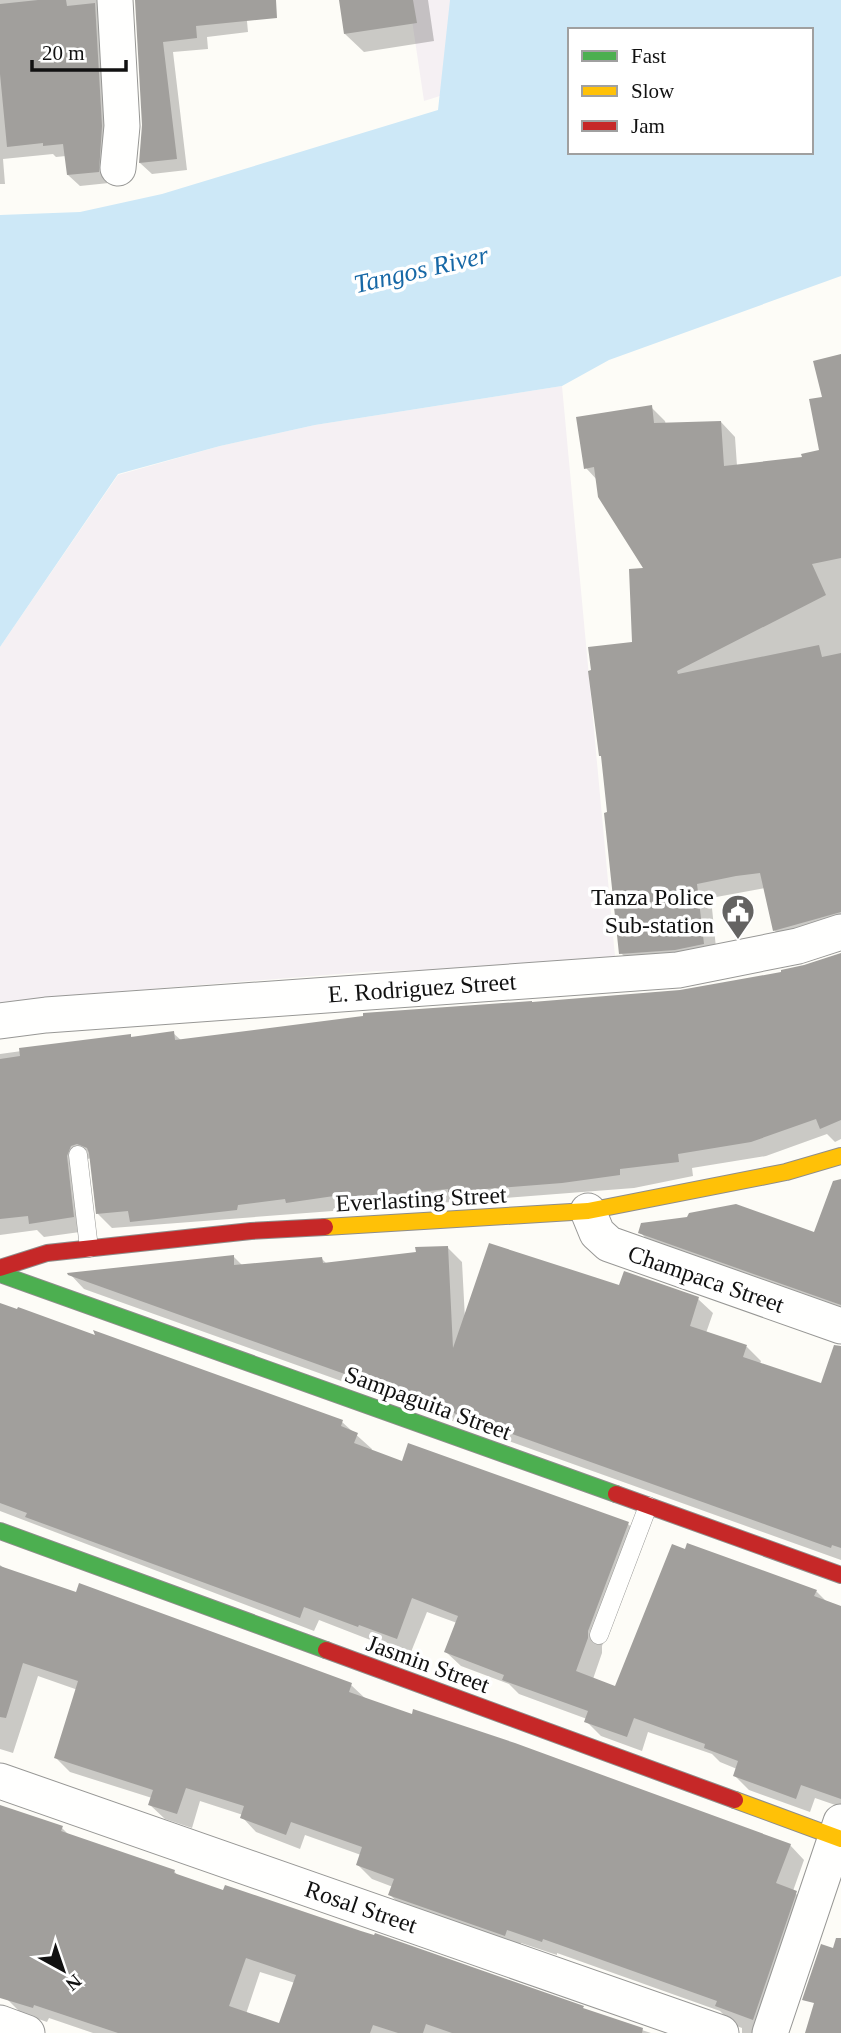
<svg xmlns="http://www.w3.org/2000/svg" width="841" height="2033" font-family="'Times New Roman',serif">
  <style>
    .industrial { fill: #f5f0f3 }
    .water { fill: #cde8f7; fill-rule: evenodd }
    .shadow { fill: #0003; fill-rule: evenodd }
    .building { fill: #a19f9c; fill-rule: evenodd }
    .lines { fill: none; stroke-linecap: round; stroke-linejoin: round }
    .lane-casing { stroke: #979795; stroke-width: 19 }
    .street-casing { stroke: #979795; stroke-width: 37 }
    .fast-casing { stroke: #8e8d8b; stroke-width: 18 }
    .slow-casing { stroke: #8e8d8b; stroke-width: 18 }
    .jam-casing { stroke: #8e8d8b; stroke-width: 18 }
    .lane { stroke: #fffffe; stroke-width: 18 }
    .street { stroke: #fffffe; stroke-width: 35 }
    .fast { stroke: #4caf50; stroke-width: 16 }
    .slow { stroke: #ffc107; stroke-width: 16 }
    .jam { stroke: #c62828; stroke-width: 16 }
    .labels { text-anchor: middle; stroke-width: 7; stroke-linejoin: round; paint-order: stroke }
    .poi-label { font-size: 24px; fill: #111; stroke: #fff; text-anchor: end }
    .street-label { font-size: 24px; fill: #111; stroke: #fff }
    .water-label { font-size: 26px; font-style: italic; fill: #1768a6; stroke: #fff }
  </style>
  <rect width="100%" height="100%" fill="#fdfcf7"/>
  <path class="industrial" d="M 409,0 L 744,0 L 570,30 L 570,55 L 424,101 Z
    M 562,386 L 616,967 L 377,971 L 125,991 L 0,1006 L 0,647 L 118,475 L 220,446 L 315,425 Z"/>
  <path class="water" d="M 450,0 L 841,0 L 841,276 L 609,360 L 562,386 L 315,425 L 220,446 L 118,474 L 0,647 L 0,215 L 80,212 L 162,194 L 438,110 ZM 570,30 L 811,30 L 811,152 L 570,152 Z"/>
  <path class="shadow" d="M 0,0 L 110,0 L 109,183 L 80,186 L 68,175 L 66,156 L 56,157 L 53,154 L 3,159 L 5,184 L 0,184 Z
    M 137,0 L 245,0 L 248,32 L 207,37 L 208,49 L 173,52 L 187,170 L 152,174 L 140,163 L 144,125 Z
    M 340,0 L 428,0 L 434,41 L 364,52 L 345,34 Z
    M 841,356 L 841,929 L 788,944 L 774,930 L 765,888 L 711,898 L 717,958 L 635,967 L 621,953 L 609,814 L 646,570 L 598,481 L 586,468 L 651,407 L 665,421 L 666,425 L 721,422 L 735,437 L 737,466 L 804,459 L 821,451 L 824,398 Z
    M 841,955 L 841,1139 L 835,1142 L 827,1134 L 766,1156 L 692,1168 L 693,1176 L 634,1188 L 112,1228 L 98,1214 L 91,1158 L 85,1160 L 87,1231 L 44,1237 L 37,1230 L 0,1235 L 0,1054 L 130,1036 L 133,1038 L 173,1033 L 182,1041 L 680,992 L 783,973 Z
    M 841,1194 L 841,1313 L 654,1247 L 640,1232 L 815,1234 Z
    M 447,1247 L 462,1262 L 465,1319 L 620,1287 L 698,1299 L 713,1313 L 706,1333 L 747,1347 L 761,1361 L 760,1364 L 822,1385 L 841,1347 L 841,1560 L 84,1289 L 70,1274 L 234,1257 L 243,1266 L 322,1259 L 327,1264 L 417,1254 Z
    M 0,1305 L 342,1422 L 372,1449 L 371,1451 L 403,1463 L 409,1446 L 628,1524 L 643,1538 L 602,1646 L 602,1653 L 593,1679 L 616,1688 L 816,1591 L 828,1603 L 841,1608 L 841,1807 L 815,1798 L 810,1812 L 749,1790 L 735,1776 L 737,1769 L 720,1762 L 712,1754 L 648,1732 L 642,1751 L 601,1736 L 586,1721 L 587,1719 L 519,1694 L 509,1684 L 461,1666 L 446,1652 L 457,1623 L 427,1612 L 411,1652 L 374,1638 L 373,1641 L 319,1620 L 314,1631 L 0,1511 Z
    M 0,1565 L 7,1570 L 351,1685 L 367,1700 L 790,1845 L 804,1860 L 793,1891 L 810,1907 L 768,2033 L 742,2033 L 742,2028 L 734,2025 L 720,2011 L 557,1953 L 557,1955 L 521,1943 L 519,1949 L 405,1909 L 390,1895 L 393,1887 L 372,1879 L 358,1865 L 361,1855 L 305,1835 L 300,1849 L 256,1832 L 242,1817 L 243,1815 L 200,1801 L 192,1828 L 165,1819 L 150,1805 L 152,1798 L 70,1772 L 56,1758 L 78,1690 L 38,1676 L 13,1753 L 0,1749 Z
    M 0,1806 L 62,1828 L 70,1836 L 174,1871 L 179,1877 L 651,2033 L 93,2033 L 49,2018 L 47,2022 L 21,2013 L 6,1998 L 0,1996 ZM 260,1972 L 295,1983 L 280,2025 L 246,2014 Z"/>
  <path class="building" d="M 38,0 L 66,0 L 67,6 L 95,3 L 102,126 L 99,172 L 67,175 L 63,144 L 43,146 L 43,143 L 7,147 L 0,74 L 0,4 Z
    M 135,0 L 276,0 L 277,18 L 196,26 L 197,38 L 163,42 L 177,159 L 139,163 L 142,125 Z
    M 339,0 L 413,0 L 417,23 L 344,34 Z
    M 841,354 L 841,558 L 812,564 L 826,595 L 677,671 L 678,674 L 819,645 L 822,657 L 841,653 L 841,912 L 773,931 L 760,873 L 736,876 L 697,884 L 704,944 L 675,950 L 619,954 L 604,813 L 607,812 L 601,756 L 599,756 L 588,671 L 591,670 L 588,647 L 632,642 L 629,569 L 643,568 L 598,497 L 594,467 L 584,469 L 576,417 L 652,405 L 654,423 L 721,421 L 724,466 L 802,457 L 801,454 L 819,450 L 809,399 L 822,397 L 813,361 Z
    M 841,953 L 841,1120 L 820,1129 L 816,1119 L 751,1142 L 678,1154 L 679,1162 L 620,1169 L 620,1175 L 562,1183 L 448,1192 L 448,1189 L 410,1193 L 335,1202 L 334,1196 L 286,1203 L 285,1199 L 238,1205 L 237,1210 L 130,1222 L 128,1211 L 96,1214 L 89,1153 L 87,1148 L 77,1144 L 71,1146 L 67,1156 L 74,1217 L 29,1224 L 28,1216 L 0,1219 L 0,1059 L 20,1056 L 19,1048 L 131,1034 L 131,1037 L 174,1031 L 175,1040 L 363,1016 L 363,1013 L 532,1001 L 532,1002 L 680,990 L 781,972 L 781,970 L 804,965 Z
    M 841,1179 L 841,1305 L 638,1233 L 641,1223 L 687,1217 L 689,1213 L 736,1204 L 814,1232 L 833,1181 Z
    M 489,1243 L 619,1285 L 624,1271 L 699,1297 L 690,1326 L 747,1345 L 743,1357 L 821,1383 L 834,1345 L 841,1346 L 841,1548 L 832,1545 L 831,1548 L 68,1275 L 67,1273 L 234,1255 L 234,1265 L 322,1257 L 323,1263 L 416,1252 L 415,1247 L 448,1246 L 453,1348 Z
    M 0,1303 L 17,1309 L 18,1307 L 95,1335 L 93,1330 L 343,1420 L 341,1426 L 358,1433 L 354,1443 L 402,1461 L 408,1443 L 629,1522 L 588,1631 L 588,1638 L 576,1671 L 615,1686 L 672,1544 L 685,1549 L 687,1543 L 817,1590 L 814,1596 L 841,1606 L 841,1799 L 801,1785 L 796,1799 L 733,1776 L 738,1761 L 704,1748 L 705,1744 L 634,1718 L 627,1737 L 584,1722 L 588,1711 L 502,1680 L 504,1675 L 444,1652 L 458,1616 L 412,1598 L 397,1639 L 359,1625 L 358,1627 L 304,1607 L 300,1618 L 25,1517 L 27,1513 L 0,1503 Z
    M 0,1566 L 76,1592 L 79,1583 L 352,1683 L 349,1692 L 412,1714 L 413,1709 L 515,1743 L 791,1844 L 776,1883 L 797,1891 L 753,2020 L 715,2006 L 717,2001 L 543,1939 L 542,1942 L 507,1930 L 505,1936 L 388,1895 L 394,1879 L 356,1865 L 362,1847 L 291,1822 L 286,1835 L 240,1818 L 244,1806 L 186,1788 L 177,1814 L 148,1805 L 153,1790 L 54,1758 L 78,1681 L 23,1663 L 6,1718 L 0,1717 Z
    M 0,1805 L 63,1826 L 61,1831 L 175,1870 L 174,1873 L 223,1890 L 225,1885 L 361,1931 L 374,1935 L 375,1933 L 584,2006 L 583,2008 L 643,2028 L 642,2033 L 452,2033 L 426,2024 L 423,2033 L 398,2033 L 373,2025 L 370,2033 L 118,2033 L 34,2005 L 33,2008 L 0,1998 ZM 246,1958 L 296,1975 L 279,2023 L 229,2006 Z
    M 836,1938 L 841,1938 L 841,2033 L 805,2033 L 814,2003 L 802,2000 L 821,1944 L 833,1948 Z"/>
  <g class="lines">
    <defs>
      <path id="lane" d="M 78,1155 L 89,1248
        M 599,1635 L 648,1506"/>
      <path id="street" d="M 115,0 L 122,126 L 118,168
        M 0,1021 L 46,1015 L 678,970 L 798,946 L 841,932
        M 588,1211 L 597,1233 L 609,1244 L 841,1326
        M 0,1781 L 721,2033
        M 0,2023 L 27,2033
        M 770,2033 L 841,1822"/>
      <path id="fast" d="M 0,1274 L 616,1494
        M 0,1531 L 326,1650"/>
      <path id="slow" d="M 325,1227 L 588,1211 L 786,1172 L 841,1156
        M 735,1800 L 841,1839"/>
      <path id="jam" d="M 0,1268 L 47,1253 L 251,1231 L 325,1227
        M 616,1494 L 841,1575
        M 326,1650 L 735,1800"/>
    </defs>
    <use href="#lane" class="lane-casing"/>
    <use href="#street" class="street-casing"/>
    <use href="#fast" class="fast-casing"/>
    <use href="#slow" class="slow-casing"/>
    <use href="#jam" class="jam-casing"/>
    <use href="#lane" class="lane"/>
    <use href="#street" class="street"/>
    <use href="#fast" class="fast"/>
    <use href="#slow" class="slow"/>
    <use href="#jam" class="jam"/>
  </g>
  <defs>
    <symbol id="civic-pin" viewBox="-11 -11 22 30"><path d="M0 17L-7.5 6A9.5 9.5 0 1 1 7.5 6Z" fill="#646362" stroke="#fff"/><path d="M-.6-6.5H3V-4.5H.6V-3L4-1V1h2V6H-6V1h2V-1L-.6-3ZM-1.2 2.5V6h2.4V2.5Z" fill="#fff"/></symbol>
  </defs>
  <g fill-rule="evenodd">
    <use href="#civic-pin" x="719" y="892" width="38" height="52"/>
  </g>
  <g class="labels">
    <g class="poi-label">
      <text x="714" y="905">Tanza Police<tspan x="714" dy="28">Sub-station</tspan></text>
    </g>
    <g class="street-label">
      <text transform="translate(422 988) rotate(-4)" y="8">E. Rodriguez Street</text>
      <text transform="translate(421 1199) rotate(-3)" y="8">Everlasting Street</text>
      <text transform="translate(706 1279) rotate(19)" y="8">Champaca Street</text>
      <text transform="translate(428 1403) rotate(20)" y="8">Sampaguita Street</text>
      <text transform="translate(428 1664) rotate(20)" y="8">Jasmin Street</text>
      <text transform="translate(361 1907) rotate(19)" y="8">Rosal Street</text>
    </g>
    <g class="water-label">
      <text transform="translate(421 269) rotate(-13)" y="9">Tangos River</text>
    </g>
  </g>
  <rect x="568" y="28" width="245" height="126" fill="#ffffff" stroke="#a0a0a0" stroke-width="2"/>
  <rect x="582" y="51" width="35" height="10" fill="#4caf50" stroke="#a0a0a0" stroke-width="2"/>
  <text x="631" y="63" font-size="21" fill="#111111">Fast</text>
  <rect x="582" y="86" width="35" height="10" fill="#ffc107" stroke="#a0a0a0" stroke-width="2"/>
  <text x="631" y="98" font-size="21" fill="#111111">Slow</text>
  <rect x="582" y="121" width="35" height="10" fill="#c62828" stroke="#a0a0a0" stroke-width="2"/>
  <text x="631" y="133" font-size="21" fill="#111111">Jam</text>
  <g transform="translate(63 1970) rotate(140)" stroke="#ffffff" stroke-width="5" paint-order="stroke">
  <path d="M0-5L12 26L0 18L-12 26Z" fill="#111111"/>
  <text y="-10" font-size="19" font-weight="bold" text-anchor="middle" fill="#111111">N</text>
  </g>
  <path d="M32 60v10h94v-10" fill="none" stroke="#111111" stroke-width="3.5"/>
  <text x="42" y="60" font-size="21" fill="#111111" stroke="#ffffff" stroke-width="5" paint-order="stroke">20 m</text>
</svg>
